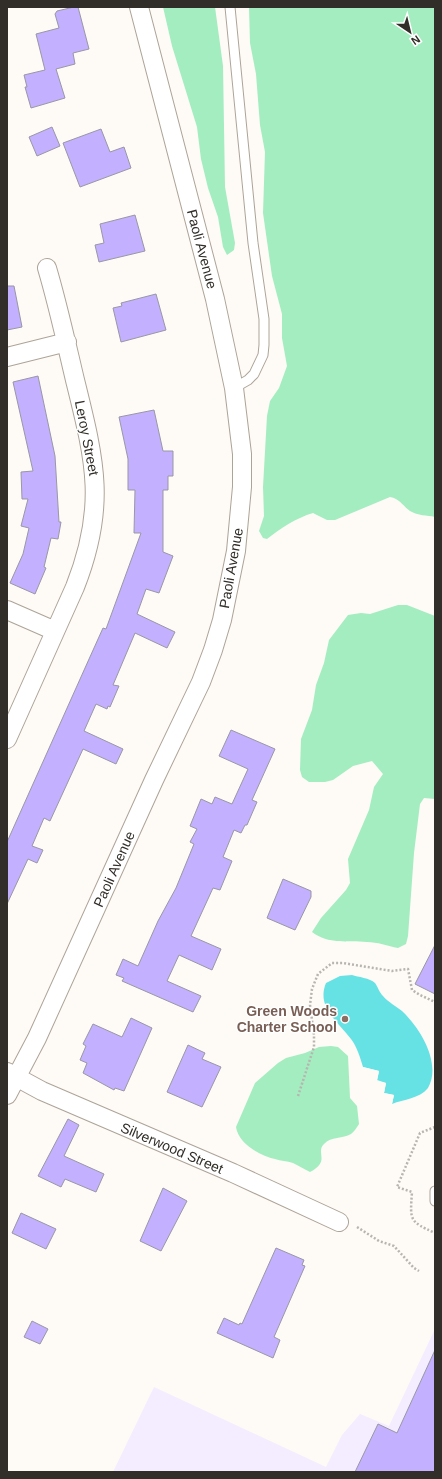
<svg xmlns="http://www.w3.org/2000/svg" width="442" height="1479" font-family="Arial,sans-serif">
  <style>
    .commercial { fill: #f3edff }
    .green { fill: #a3edc0 }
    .water { fill: #67e2e4 }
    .pier { fill: #fefaf5 }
    .building { fill: #c3b0fe; stroke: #9997a5 }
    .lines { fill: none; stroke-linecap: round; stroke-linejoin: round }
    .service-casing { stroke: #ada498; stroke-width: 11 }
    .minor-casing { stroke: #ada498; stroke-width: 20 }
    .path { stroke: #b8b4af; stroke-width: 2.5; stroke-dasharray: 2 2; stroke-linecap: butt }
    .service { stroke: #fff; stroke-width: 9 }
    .minor { stroke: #fff; stroke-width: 18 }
    .education-dot { fill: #8d6e63; stroke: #fff; stroke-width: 1.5 }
    .labels { text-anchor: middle; stroke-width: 3; stroke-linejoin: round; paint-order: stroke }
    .street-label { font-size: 14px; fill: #312d28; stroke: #fff }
    .education-label { font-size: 14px; font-weight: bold; fill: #785e54; stroke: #fff; text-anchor: end }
  </style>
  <rect width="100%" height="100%" fill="#fefaf5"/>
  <path class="commercial" d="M 435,1329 L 435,1472 L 113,1472 L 154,1387 L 326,1467 L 342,1435 L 360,1414 L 389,1426 Z"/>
  <path class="green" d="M 163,7 L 215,7 L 223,66 L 225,187 L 235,243 L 234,250 L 227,255 L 223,247 L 218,217 L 208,188 L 201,159 L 197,127 L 172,46 Z
    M 249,7 L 435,7 L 435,517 C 427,515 418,516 410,511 C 402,505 400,499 390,497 L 335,520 L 327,520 L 313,513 C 296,518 281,528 267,539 L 263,538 L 259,531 L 264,516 L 263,487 L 267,416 L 270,401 L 279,388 L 287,366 L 282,338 L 282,314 L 272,276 L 263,213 L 265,152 L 260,125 L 256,74 L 250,43 Z
    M 398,605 L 407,605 L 435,616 L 435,799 L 424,798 L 420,804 L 414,853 L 408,936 L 406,944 L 398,948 C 388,946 377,942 367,942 C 347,940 329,945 312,932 L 321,918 L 346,890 L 350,883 L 348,859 L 369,810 L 374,787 L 383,774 L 372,761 L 353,766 L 333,780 L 325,782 L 309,782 L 302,777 L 300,770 L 301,739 L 312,710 L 316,685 L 324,663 L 329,640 L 348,615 L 361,613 L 370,614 Z
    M 331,1046 L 338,1047 L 348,1056 L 350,1098 L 357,1106 L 359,1124 C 357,1127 354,1132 351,1134 C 343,1139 331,1136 324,1144 C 315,1153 331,1161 310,1172 C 304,1169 299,1166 293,1163 C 287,1161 281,1161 275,1159 C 260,1156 238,1143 236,1127 L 255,1083 L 278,1063 L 286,1058 L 305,1053 L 319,1047 Z"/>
  <path class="water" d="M 352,975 C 358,977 370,978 375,983 C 378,987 379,992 383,996 C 388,1002 396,1006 402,1011 C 420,1028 442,1063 428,1088 C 419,1099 404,1099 392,1104 L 394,1095 L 384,1093 L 386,1083 L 377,1081 L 379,1071 L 363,1067 C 360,1057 357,1047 351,1039 C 338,1022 316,1007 326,983 L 340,976 Z"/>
  <path class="pier" d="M 363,1067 L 379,1071 L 377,1080 L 386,1083 L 384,1093 L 394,1095 L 392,1104 L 390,1103 L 391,1097 L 382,1093 L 384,1084 L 375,1081 L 377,1072 L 363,1069 Z"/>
  <path class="building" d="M 74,7 L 78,7 L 89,49 L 73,53 L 75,64 L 56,69 L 65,98 L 31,108 L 25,87 L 27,87 L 24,75 L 45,70 L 36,34 L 59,28 L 55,14 L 57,11 Z
    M 52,127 L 60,146 L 37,156 L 29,137 Z
    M 101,129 L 110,152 L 124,147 L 131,168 L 80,187 L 63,143 Z
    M 135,215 L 145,251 L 99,262 L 95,245 L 104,243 L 100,224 Z
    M 7,286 L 14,286 L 22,327 L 7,330 Z
    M 156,294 L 166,330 L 121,342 L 113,308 L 122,306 L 121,303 Z
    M 38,376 L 55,456 L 59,522 L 61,522 L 58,539 L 51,538 L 44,567 L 46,568 L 35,594 L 10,583 L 23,554 L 29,528 L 21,526 L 28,499 L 22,499 L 21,472 L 33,471 L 13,382 Z
    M 154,410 L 163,451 L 173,451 L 173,476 L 168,476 L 168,490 L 163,490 L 163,552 L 173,556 L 159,593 L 146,589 L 137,614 L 175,632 L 167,648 L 135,633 L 113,685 L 119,686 L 110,707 L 108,706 L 107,709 L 96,704 L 84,731 L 123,749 L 116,764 L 83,749 L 50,821 L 44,818 L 32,846 L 43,850 L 37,863 L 28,859 L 7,904 L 7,842 L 85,668 L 103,628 L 106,629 L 141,533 L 134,533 L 135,490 L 128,490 L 128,459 L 119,417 Z
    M 231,730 L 275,749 L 252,800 L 257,802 L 247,825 L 245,825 L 241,833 L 234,830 L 223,857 L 232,861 L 220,890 L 213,888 L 191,936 L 221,949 L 212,970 L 179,955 L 167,981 L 201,996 L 193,1012 L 122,981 L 124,978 L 116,975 L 123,959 L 138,966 L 158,921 L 176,888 L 194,844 L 190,842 L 197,829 L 190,826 L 201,799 L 212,804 L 215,797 L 232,804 L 248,769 L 219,756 Z
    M 283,879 L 311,891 L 311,897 L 295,930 L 267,918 Z
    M 435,945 L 435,994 L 415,984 Z
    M 131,1018 L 152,1028 L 124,1091 L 115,1088 L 114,1090 L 83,1073 L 87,1063 L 80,1060 L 86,1046 L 83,1044 L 93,1024 L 122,1037 Z
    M 188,1045 L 205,1053 L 202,1059 L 221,1067 L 202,1107 L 167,1092 Z
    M 68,1119 L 79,1125 L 64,1156 L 104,1174 L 96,1192 L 65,1179 L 61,1187 L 38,1176 Z
    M 163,1188 L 187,1201 L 161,1251 L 140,1241 Z
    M 21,1213 L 56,1229 L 46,1249 L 12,1233 Z
    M 276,1248 L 304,1260 L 302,1265 L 305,1266 L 274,1337 L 280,1340 L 273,1358 L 217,1333 L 224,1318 L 239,1325 L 240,1323 L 242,1324 Z
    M 32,1321 L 48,1329 L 40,1344 L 24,1337 Z
    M 435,1350 L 435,1472 L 355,1472 L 378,1424 L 397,1433 Z"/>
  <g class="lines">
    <defs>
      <path id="service" d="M 230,7 L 253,243 L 264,319 L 264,345 L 263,355 L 254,374 L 248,380 L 234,388
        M 435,1191 L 435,1201"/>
      <path id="minor" d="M 7,357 L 67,342
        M 7,610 L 55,631
        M 7,739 L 75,587 C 107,506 95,461 75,380 C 66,342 58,305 47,268
        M 7,1072 L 42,1091 L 233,1173 L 339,1222
        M 7,1095 L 37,1038 L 154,780 L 201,682 L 213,650 L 222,620 L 236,551 L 242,487 L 242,454 L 234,388 L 215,299 L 139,7"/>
    </defs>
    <use href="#service" class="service-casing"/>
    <use href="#minor" class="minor-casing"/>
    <path class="path" d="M 298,1096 L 314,1047 L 314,1035 L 310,1005 L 312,989 L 318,974 L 332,963 L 343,963 L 392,971 L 408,969 L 412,990 L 420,995 L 435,1002
      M 435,1127 L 420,1133 L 397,1187 L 412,1192 C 410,1221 409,1221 435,1233
      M 357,1227 L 379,1241 L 394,1246 L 414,1268 L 419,1271"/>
    <use href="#service" class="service"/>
    <use href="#minor" class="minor"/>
  </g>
  <circle class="education-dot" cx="345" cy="1019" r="4"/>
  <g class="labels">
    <g class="street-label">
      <text transform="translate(202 249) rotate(75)" y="5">Paoli Avenue</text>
      <text transform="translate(87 438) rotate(79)" y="5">Leroy Street</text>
      <text transform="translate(231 568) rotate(-80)" y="5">Paoli Avenue</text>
      <text transform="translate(114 869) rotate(-66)" y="5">Paoli Avenue</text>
      <text transform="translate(172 1148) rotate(23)" y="5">Silverwood Street</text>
    </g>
    <g class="education-label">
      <text x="337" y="1016">Green Woods<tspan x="337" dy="16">Charter School</tspan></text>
    </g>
  </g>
  <rect width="442" height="1479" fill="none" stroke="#312d28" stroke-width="16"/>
  <g transform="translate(410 32) rotate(145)" stroke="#ffffff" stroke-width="3" paint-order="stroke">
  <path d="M0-3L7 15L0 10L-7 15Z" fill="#312d28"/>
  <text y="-6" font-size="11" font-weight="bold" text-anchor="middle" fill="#312d28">N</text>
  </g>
</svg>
